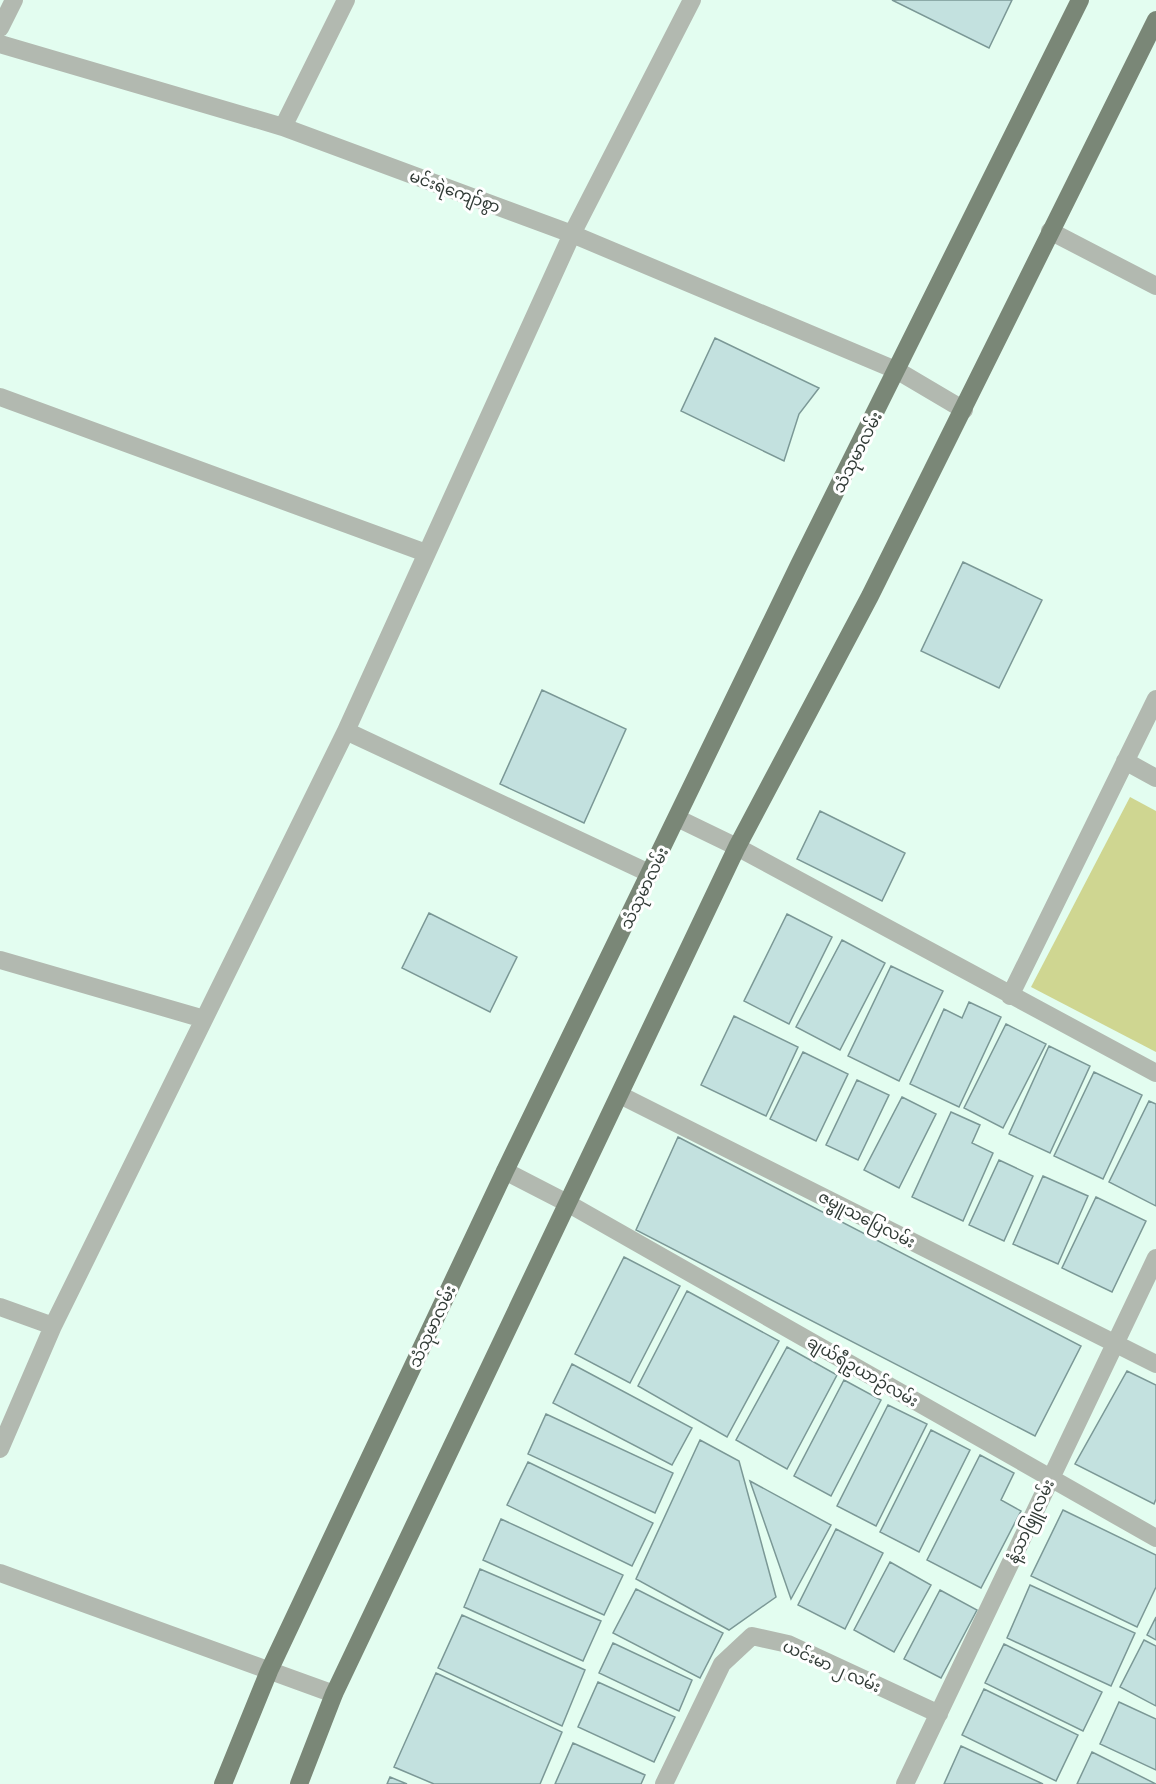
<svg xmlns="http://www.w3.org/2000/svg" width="1156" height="1784" font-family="'Public Sans','Noto Sans Myanmar',sans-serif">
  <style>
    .green { fill: #cfd691 }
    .building { fill: #c3e1df; stroke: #7b9896; stroke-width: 1.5 }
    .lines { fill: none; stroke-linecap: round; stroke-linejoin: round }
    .minor { stroke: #b2b9b0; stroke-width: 18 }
    .major { stroke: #7a8777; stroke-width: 18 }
    .labels { text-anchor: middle; stroke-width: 6; stroke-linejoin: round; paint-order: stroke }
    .street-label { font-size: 16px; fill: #313b36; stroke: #fff }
  </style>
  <rect width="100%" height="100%" fill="#e3fdf0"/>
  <path class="green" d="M 1130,797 L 1156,811 L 1156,1052 L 1031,987 Z"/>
  <path class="building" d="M 892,0 L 1012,0 L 989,48 Z
    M 715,338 L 819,388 L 799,414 L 784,461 L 681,411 Z
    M 963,562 L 1042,600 L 999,688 L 921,651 Z
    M 542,690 L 626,729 L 584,823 L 500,784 Z
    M 820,811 L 905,853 L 882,901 L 797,859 Z
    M 429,913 L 517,957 L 490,1012 L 402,968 Z
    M 787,914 L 832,937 L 789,1024 L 744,1001 Z
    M 842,940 L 885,963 L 840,1050 L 796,1027 Z
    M 891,966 L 943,991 L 899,1081 L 848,1056 Z
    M 969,1002 L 1001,1017 L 959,1107 L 910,1084 L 944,1009 L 962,1018 Z
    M 734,1016 L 798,1047 L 766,1116 L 701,1085 Z
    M 1006,1024 L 1046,1044 L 1003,1128 L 964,1108 Z
    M 1049,1046 L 1090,1066 L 1050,1153 L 1009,1134 Z
    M 803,1052 L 848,1074 L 816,1141 L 770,1119 Z
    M 1094,1072 L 1142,1095 L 1103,1179 L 1054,1156 Z
    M 857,1080 L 889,1095 L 858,1160 L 826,1145 Z
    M 902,1097 L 936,1114 L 899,1188 L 864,1170 Z
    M 1149,1101 L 1156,1104 L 1156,1206 L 1109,1182 Z
    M 951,1112 L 980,1125 L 972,1143 L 993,1153 L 963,1221 L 912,1197 Z
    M 678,1137 L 1081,1346 L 1035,1436 L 636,1230 Z
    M 999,1160 L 1033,1176 L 1004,1241 L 969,1225 Z
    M 1043,1176 L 1088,1196 L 1058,1264 L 1013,1244 Z
    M 1096,1197 L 1146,1221 L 1112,1292 L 1062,1268 Z
    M 624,1257 L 680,1286 L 630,1383 L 575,1354 Z
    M 687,1291 L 779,1341 L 727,1437 L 638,1386 Z
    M 787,1347 L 837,1375 L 787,1469 L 736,1440 Z
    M 572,1364 L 692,1428 L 672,1465 L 553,1403 Z
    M 1127,1371 L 1156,1385 L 1156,1499 L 1154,1504 L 1075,1464 Z
    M 844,1380 L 881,1400 L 831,1496 L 794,1476 Z
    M 888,1405 L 927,1424 L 876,1526 L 837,1506 Z
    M 546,1414 L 673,1473 L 655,1513 L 528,1454 Z
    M 931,1430 L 970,1450 L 919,1552 L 880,1532 Z
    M 700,1440 L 739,1461 L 776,1597 L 729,1630 L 636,1579 Z
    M 980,1455 L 1014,1473 L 1001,1500 L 1021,1511 L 981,1588 L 927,1560 Z
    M 528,1462 L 653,1523 L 632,1566 L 507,1505 Z
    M 750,1481 L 831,1525 L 791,1599 Z
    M 1063,1510 L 1156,1555 L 1156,1587 L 1137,1627 L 1031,1576 Z
    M 501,1519 L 623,1575 L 604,1615 L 483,1560 Z
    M 836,1529 L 883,1553 L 845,1629 L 798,1605 Z
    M 890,1562 L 931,1585 L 894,1652 L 854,1630 Z
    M 480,1569 L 601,1621 L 583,1661 L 464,1607 Z
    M 1030,1585 L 1135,1633 L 1111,1686 L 1007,1638 Z
    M 636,1589 L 723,1633 L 700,1678 L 613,1633 Z
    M 940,1590 L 977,1610 L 941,1678 L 904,1659 Z
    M 462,1615 L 585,1670 L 562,1726 L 438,1668 Z
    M 1156,1617 L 1156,1640 L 1147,1635 Z
    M 1144,1640 L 1156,1646 L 1156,1706 L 1120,1687 Z
    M 613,1643 L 692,1680 L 679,1711 L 599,1673 Z
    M 1004,1644 L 1102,1692 L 1083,1731 L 985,1683 Z
    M 436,1673 L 562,1732 L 540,1784 L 434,1784 L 394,1767 Z
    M 598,1682 L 675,1717 L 654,1762 L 578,1727 Z
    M 984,1689 L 1078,1735 L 1056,1781 L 962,1735 Z
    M 1119,1702 L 1156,1719 L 1156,1770 L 1100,1744 Z
    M 573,1743 L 645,1775 L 641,1784 L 555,1784 Z
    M 961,1746 L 1043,1784 L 944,1784 Z
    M 1092,1752 L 1156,1784 L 1077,1784 Z
    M 390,1777 L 407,1784 L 387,1784 Z"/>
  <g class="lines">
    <path class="minor" d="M 0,28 L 14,0
      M 0,44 L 283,127 L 572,234 L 898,371 L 964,410
      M 283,127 L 346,0
      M 1050,231 L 1156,286
      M 0,397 L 426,553
      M 346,731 L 651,874
      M 1125,761 L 1156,778
      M 677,818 L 737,847 L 1156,1073
      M 0,960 L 204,1019
      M 1010,996 L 1156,699
      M 620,1095 L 1156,1364
      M 505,1171 L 569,1204 L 1156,1538
      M 0,1307 L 53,1326
      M 0,1449 L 53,1326 L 346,731 L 572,234 L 692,0
      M 0,1573 L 334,1694
      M 664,1784 L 722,1664 L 752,1636 L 788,1644 L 939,1714
      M 905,1784 L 1156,1258"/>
    <path class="major" d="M 223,1784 L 269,1671 L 505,1171 L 799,565 L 1080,0
      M 299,1784 L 334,1694 L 737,847 L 870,596 L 1156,20"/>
  </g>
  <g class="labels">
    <g class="street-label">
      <text transform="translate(455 191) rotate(20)" y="6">မင်းရဲကျော်စွာ</text>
      <text transform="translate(857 452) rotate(-63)" y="6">သံသုမာလမ်း</text>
      <text transform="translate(644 888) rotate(-64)" y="6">သံသုမာလမ်း</text>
      <text transform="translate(867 1219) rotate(27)" y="6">ဇမ္ဗူသပြေလမ်း</text>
      <text transform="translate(432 1326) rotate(-65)" y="6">သံသုမာလမ်း</text>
      <text transform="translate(863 1371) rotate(30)" y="6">ချယ်ရီဥယာဉ်လမ်း</text>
      <text transform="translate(1030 1521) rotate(-65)" y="6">နံ့သာဖြူလမ်း</text>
      <text transform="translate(832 1666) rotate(24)" y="6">ယင်းမာ ၂ လမ်း</text>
    </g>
  </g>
</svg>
